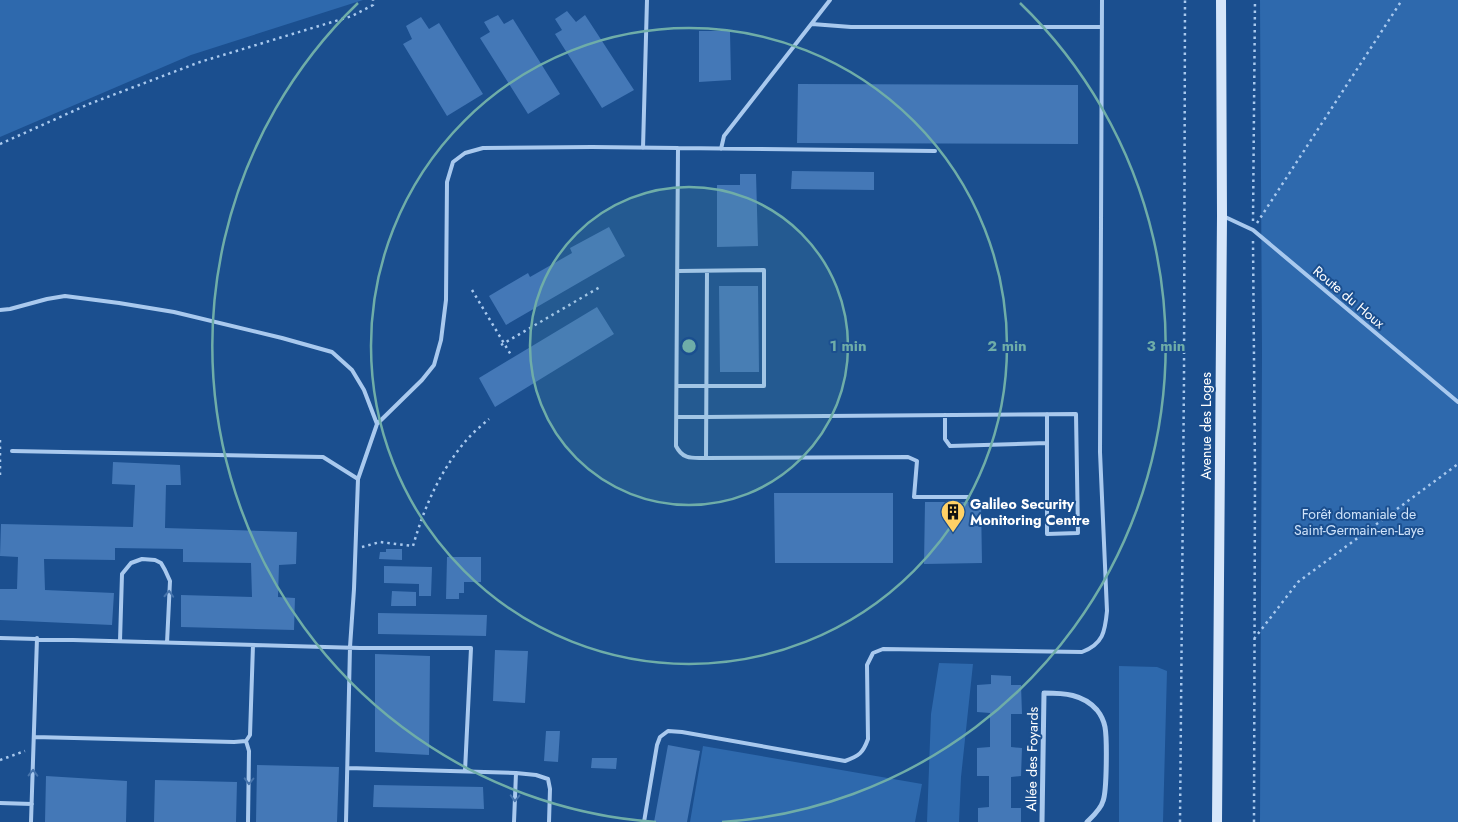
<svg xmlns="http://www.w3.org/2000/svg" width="1458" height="822" font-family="Jost,sans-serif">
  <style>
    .green { fill: #2e69ad }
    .building { fill: #4478b7 }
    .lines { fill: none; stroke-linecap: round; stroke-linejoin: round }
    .path { stroke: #a9c9ee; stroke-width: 2.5; stroke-dasharray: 2.5 4; stroke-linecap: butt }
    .service { stroke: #a9c9ee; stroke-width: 4 }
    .minor { stroke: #a9c9ee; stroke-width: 5 }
    .secondary { stroke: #d6e6fa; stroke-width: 10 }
    .oneway { stroke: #4674ac }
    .ring { fill: none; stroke: #6fada8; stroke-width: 2.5 }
    .labels { text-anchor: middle; stroke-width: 4; stroke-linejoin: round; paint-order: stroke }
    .street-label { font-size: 14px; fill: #fff; stroke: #1b4f8f }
    .poi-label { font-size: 14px; font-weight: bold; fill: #fff; stroke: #1b4f8f; text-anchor: start }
    .park-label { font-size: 14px; fill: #cfe3fa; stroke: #1b4f8f }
    .centre { fill: #6fada8; stroke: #1b4f8f; stroke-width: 2.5 }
    .ring-label { font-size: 15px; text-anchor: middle; font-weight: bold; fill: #6fada8; stroke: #1b4f8f; stroke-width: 4; stroke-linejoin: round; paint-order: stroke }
  </style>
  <rect width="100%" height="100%" fill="#1b4f8f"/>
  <path class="green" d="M 0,0 L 363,0 L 191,55 L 0,137 Z
    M 1260,0 L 1458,0 L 1458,822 L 1260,822 L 1262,353 Z
    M 939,663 L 973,664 L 961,777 L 959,822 L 927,822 L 931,714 Z
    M 1119,666 L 1157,667 L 1167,671 L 1163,822 L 1119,822 Z
    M 703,746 L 922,784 L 915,822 L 690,822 Z"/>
  <path class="building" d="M 567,11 L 576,22 L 585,15 L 634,90 L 602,108 L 555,34 L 562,30 L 555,19 Z
    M 498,15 L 504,24 L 513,19 L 560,94 L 528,114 L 480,38 L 490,32 L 484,22 Z
    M 421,17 L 429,29 L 439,23 L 483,94 L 447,116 L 403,44 L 412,39 L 406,26 Z
    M 699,31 L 730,31 L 731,80 L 699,82 Z
    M 798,84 L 1078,85 L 1078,144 L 797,143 Z
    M 792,171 L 874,172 L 874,190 L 791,189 Z
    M 740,174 L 756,174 L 758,246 L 717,247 L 717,185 L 740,185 Z
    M 609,227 L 625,256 L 506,325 L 489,296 L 528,273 L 530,277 L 572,253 L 570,248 Z
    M 719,286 L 758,286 L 759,372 L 720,372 Z
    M 597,307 L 614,334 L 495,407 L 479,378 Z
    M 113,462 L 180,465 L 181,485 L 166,485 L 165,528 L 297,532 L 296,564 L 279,565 L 278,597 L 295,598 L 294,630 L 181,627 L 181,595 L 252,597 L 251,563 L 183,562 L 183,549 L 115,548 L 115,560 L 44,559 L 45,590 L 114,593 L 112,625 L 0,620 L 0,589 L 17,589 L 18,557 L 0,556 L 1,524 L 133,527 L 135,485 L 112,484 Z
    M 774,493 L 893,493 L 893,563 L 775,563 Z
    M 925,502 L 981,502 L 982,563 L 924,564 Z
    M 386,549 L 402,549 L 402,560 L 379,559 L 380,552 L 386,552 Z
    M 447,557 L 481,557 L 481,582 L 464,582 L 464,593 L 459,593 L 459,599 L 446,599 Z
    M 384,566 L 432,567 L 431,596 L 419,596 L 419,584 L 384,583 Z
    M 392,591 L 416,592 L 416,606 L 391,606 Z
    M 378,613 L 487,615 L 486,636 L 378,634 Z
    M 495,650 L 528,651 L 525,703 L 493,701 Z
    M 375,654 L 430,656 L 429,755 L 375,752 Z
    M 991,675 L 1011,676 L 1011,685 L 1021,685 L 1022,714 L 1011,714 L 1011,747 L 1022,748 L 1021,776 L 1011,777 L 1011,808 L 1021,808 L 1021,822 L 978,822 L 978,808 L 989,807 L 989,776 L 977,776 L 977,748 L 990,747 L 990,713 L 977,712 L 977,685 L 991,684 Z
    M 546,731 L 560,731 L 558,762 L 544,761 Z
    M 668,745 L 700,751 L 687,822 L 654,822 Z
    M 592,758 L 617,758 L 616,769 L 591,768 Z
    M 257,765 L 339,767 L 337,822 L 256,822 Z
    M 46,776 L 127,781 L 126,822 L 45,822 Z
    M 155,780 L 237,782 L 236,822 L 154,822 Z
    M 374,785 L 483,787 L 484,809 L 373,807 Z"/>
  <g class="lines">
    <path class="path" d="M 0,144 L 89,104 L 200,62 L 352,16 L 373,5 L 373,0
      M 1253,221 L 1255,0
      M 1257,223 L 1402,0
      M 1253,241 L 1255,473 L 1254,822
      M 472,290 L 511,355
      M 501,345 L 600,287
      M 0,440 L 0,479
      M 362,547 L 380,542 L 413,546 C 424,508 439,473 464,443 C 471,434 481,426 489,419
      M 1254,639 L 1298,582 L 1458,464
      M 0,760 L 25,751
      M 1180,822 L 1184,378 L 1185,0"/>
    <path class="service" d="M 812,24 L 851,27 L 1102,27
      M 643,148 L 647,0
      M 678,148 L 676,446 C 683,460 692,458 706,458 L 908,457 L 917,461 L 914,497 L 968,497
      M 721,149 L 724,136 L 830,0
      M 1223,216 L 1253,230 L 1458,402
      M 0,310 L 10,309 L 47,299 L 65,296 L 119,303 L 174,312 L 282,338 L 332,352 L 352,370 L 364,390 L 377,424
      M 677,386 L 764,386 L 764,270 L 678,271
      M 945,415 L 945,439 L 950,446 L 1047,443
      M 677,417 L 706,417 C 830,416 953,415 1076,414 L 1078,533 L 1047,534 L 1047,414
      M 12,451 L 323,457 L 358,479
      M 706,458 L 707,271
      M 0,638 L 360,648 L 471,648 L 465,771
      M 120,641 L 122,574 L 131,563 L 142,559 L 155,560 L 161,563 L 165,570 L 170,581 L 167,643
      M 34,737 L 234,742 L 246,741 L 250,735 L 253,645
      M 246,741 L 249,751 L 248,822
      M 348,768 L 516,773
      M 0,803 L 32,804
      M 31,822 L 37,638
      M 346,822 L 350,647 L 354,589 L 358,479 L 377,424 L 422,380 L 434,365 L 441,340 L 446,300 L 447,182 L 453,162 L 465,153 L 483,148 L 592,147 L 935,151
      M 514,822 L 516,773 L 536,775 L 548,779 L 550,789 L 549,822
      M 644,822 L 657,745 L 660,737 L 668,731 L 682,732 L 845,761 C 859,756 863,753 868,739 L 867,665 L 873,653 L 883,649 L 1082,652 C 1103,644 1105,632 1107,611 L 1100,452 L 1102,0"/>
    <path class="minor" d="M 1042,822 L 1044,693 C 1064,693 1083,694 1097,710 C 1101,715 1104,722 1105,727 C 1107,738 1107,791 1103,801 C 1101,809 1093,816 1087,822"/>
    <path class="secondary" d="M 1217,822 L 1222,216 L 1221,0"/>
  </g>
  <defs><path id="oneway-chevron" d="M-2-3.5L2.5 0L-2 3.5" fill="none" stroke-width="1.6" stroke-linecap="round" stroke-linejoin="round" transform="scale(1.25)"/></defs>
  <g class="oneway">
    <use href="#oneway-chevron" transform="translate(169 594) rotate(-87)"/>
    <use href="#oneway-chevron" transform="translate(33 773) rotate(-89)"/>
    <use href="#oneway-chevron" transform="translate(249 781) rotate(91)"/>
    <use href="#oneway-chevron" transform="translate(515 798) rotate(92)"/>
  </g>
  <circle cx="689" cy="346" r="159" fill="#6fada8" fill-opacity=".12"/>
  <g class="ring">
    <circle cx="689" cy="346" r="159"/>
    <circle cx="689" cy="346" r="318"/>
    <path d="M656 822A477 477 0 0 1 358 3M1020 3A477 477 0 0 1 722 822"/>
  </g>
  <defs>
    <symbol id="building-pin" viewBox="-11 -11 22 30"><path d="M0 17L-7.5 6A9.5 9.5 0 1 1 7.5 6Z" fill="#ffd166" stroke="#1b4f8f"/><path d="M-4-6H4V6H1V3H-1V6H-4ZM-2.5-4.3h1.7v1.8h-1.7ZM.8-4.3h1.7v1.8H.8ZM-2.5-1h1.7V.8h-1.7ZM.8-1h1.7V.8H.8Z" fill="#111"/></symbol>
  </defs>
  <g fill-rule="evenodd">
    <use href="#building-pin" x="939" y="498" width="28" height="38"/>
  </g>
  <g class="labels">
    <g class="street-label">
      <text transform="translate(1349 297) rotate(40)" y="5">Route du Houx</text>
      <text transform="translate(1206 426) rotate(-90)" y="5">Avenue des Loges</text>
      <text transform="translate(1032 759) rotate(-89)" y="5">Allée des Foyards</text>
    </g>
    <g class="poi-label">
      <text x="970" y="509">Galileo Security<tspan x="970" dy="16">Monitoring Centre</tspan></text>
    </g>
    <g class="park-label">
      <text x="1359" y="519">Forêt domaniale de<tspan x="1359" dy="16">Saint-Germain-en-Laye</tspan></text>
    </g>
  </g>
  <circle cx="689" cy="346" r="8" class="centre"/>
  <g class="ring-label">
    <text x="848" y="351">1 min</text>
    <text x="1007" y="351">2 min</text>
    <text x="1166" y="351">3 min</text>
  </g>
</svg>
